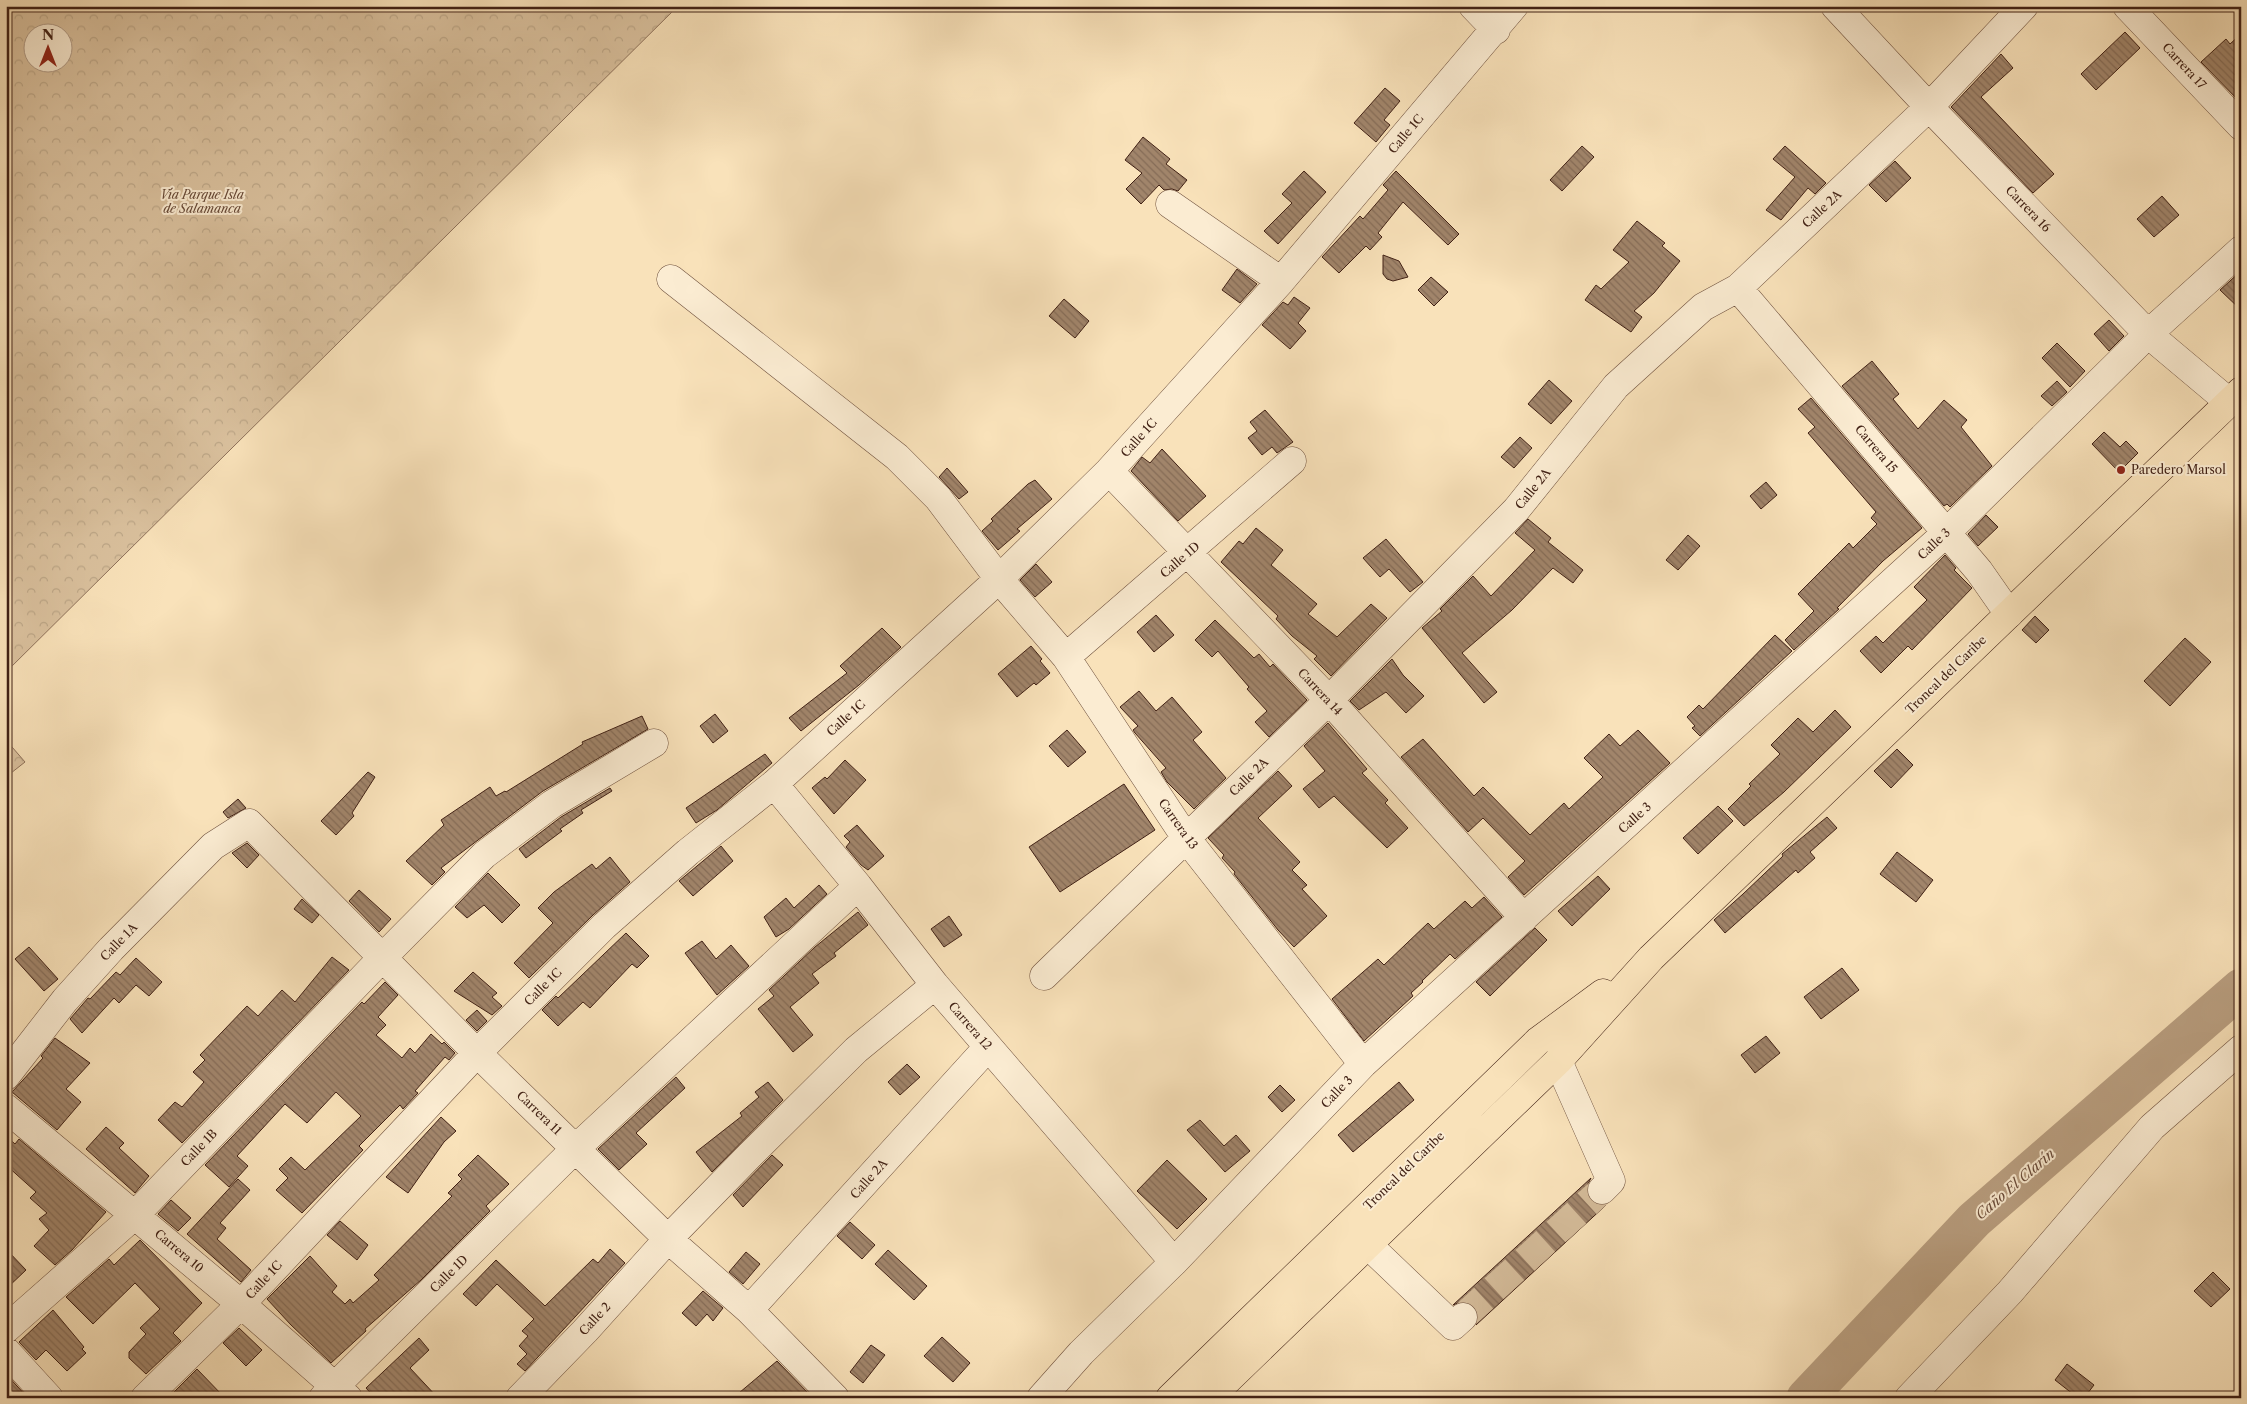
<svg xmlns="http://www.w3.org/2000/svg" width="2247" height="1404" font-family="'Libre Caslon Text',serif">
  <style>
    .park { fill: url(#park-crowns); stroke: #8e715a; fill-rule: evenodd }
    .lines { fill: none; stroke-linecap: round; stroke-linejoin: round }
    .river { stroke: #baa082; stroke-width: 39 }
    .building { fill: url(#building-back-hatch); stroke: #412115 }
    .minor-tunnel { stroke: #d4bb99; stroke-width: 28; stroke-dasharray: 28 14; stroke-linecap: butt }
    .minor-casing { stroke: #6f513e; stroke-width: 29 }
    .highway-casing { stroke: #412115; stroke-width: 29 }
    .minor { stroke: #fbecd2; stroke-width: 28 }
    .highway { stroke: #f9e2ba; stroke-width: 28 }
    .poi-dot { fill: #8f2418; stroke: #fbecd2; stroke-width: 2 }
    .labels { text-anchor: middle; stroke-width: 4; stroke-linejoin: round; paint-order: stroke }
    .street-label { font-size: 12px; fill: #412115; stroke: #fbecd2 }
    .park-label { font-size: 12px; font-style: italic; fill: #674937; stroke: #fbecd2 }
    .poi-label { font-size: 12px; fill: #412115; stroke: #fbecd2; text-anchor: start }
    .water-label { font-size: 14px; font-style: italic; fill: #6b4d3b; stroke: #fbecd2 }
  </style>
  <defs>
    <pattern id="park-crowns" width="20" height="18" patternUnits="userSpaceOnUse" patternTransform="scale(1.25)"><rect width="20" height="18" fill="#dac19e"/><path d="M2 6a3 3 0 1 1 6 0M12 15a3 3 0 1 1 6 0" fill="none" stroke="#bca687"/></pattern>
    <pattern id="building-back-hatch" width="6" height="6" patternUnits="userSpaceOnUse" patternTransform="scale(1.25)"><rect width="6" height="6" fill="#a1856b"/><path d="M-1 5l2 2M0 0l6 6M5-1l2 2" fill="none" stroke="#856c57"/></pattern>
  </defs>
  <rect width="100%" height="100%" fill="#f9e2ba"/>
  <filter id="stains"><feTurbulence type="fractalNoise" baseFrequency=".004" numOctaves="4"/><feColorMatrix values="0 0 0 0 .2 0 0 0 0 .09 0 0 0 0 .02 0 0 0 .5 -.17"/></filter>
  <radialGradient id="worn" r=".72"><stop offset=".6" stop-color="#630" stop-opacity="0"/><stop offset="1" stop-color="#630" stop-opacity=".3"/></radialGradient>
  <path class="park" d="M 6,6 L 678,6 L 6,672 ZM 32,32 L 62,32 L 62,62 L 32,62 Z
    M 6,740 L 25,762 L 6,777 Z"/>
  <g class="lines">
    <path class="river" d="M 1806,1398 L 1974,1220 L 2241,988"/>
  </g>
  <path class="building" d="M 2125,32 L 2140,48 L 2096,90 L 2081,74 Z
    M 2241,34 L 2241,103 L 2201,62 L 2226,39 L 2230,44 Z
    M 2001,54 L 2013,68 L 1981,97 L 2054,174 L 2033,193 L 1951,107 Z
    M 1385,88 L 1400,101 L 1384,120 L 1390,125 L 1376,142 L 1354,123 Z
    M 1143,137 L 1170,159 L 1166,164 L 1187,180 L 1178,191 L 1172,189 L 1164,190 L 1159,185 L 1141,204 L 1126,189 L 1142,173 L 1125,160 Z
    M 1582,146 L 1594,157 L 1562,191 L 1550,180 Z
    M 1785,146 L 1826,183 L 1815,194 L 1808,188 L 1781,220 L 1766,210 L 1795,177 L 1773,159 Z
    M 1895,161 L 1911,178 L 1886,202 L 1869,185 Z
    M 1304,171 L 1326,192 L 1278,244 L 1264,231 L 1292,203 L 1282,194 Z
    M 1396,171 L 1459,234 L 1448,245 L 1403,202 L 1378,233 L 1382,237 L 1370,250 L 1366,246 L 1339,273 L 1322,257 L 1360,216 L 1363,219 L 1388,190 L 1383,185 Z
    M 2162,196 L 2179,215 L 2154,237 L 2137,219 Z
    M 1637,221 L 1665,243 L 1662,246 L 1680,261 L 1654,293 L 1634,311 L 1642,317 L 1631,332 L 1585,300 L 1596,285 L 1601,289 L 1629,262 L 1613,250 Z
    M 1383,255 L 1399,261 L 1408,277 L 1393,281 L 1387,279 L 1383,274 Z
    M 1237,269 L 1257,284 L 1240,303 L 1222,290 Z
    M 2241,271 L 2241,310 L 2220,290 Z
    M 1431,277 L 1448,292 L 1434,306 L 1418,290 Z
    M 1294,297 L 1310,308 L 1298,323 L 1306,331 L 1290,349 L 1262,325 L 1283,302 L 1288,305 Z
    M 1064,299 L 1089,321 L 1075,338 L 1049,316 Z
    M 2109,320 L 2124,336 L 2109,351 L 2094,334 Z
    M 2057,343 L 2085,371 L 2070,387 L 2042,358 Z
    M 1872,361 L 1899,394 L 1893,399 L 1918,429 L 1944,400 L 1967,420 L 1961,427 L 1992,466 L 1950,507 L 1947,504 L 1944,506 L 1842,386 Z
    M 1549,380 L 1572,401 L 1551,424 L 1528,404 Z
    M 2057,381 L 2067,392 L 2052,406 L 2041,396 Z
    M 1811,398 L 1922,528 L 1883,561 L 1837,608 L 1839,609 L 1794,650 L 1785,640 L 1814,611 L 1798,594 L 1849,543 L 1853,548 L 1877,524 L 1871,518 L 1876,512 L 1808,433 L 1815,427 L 1798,409 Z
    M 1265,410 L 1293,442 L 1277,453 L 1272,447 L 1262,455 L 1248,438 L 1257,431 L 1250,422 Z
    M 2104,432 L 2120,447 L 2126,441 L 2138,453 L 2119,472 L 2092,444 Z
    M 1520,437 L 1532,448 L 1514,468 L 1501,457 Z
    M 1162,449 L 1206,496 L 1178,521 L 1131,471 L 1142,457 L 1150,463 Z
    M 947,468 L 968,492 L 959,499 L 939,477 Z
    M 1035,480 L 1052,499 L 1017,529 L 1020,531 L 998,550 L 982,531 L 993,521 L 991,519 L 1028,484 Z
    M 1766,482 L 1777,495 L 1761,509 L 1750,496 Z
    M 1986,515 L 1998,527 L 1978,546 L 1968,534 Z
    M 1528,519 L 1551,538 L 1548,542 L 1583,570 L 1573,583 L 1553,568 L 1512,610 L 1462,653 L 1497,692 L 1484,703 L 1422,628 L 1442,611 L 1440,609 L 1473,576 L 1491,596 L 1535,550 L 1515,533 Z
    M 1256,528 L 1283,550 L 1271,565 L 1317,604 L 1308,614 L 1337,637 L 1371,604 L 1387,618 L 1331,676 L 1314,659 L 1317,656 L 1292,636 L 1276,619 L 1278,616 L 1221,562 L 1239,541 L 1243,544 Z
    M 1688,535 L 1700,546 L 1678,570 L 1666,560 Z
    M 1386,539 L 1423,582 L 1410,592 L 1389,569 L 1380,577 L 1363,558 Z
    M 1945,555 L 1956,568 L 1954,570 L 1972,588 L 1912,650 L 1908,646 L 1881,673 L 1860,651 L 1876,636 L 1883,643 L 1927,600 L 1914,587 Z
    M 1036,564 L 1052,582 L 1035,597 L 1020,580 Z
    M 1156,615 L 1174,635 L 1154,652 L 1137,632 Z
    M 2035,616 L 2049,630 L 2036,643 L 2022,630 Z
    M 1215,620 L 1254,658 L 1259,654 L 1270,667 L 1273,664 L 1307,700 L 1269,737 L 1255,722 L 1267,711 L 1247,689 L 1249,687 L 1218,651 L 1212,657 L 1195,640 Z
    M 882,628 L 901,647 L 859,685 L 801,731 L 789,718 L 847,673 L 840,666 Z
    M 1775,635 L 1792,651 L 1700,736 L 1692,728 L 1695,726 L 1687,717 L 1699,705 L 1703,709 Z
    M 2185,638 L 2211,662 L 2170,706 L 2144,681 Z
    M 1031,646 L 1042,659 L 1040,661 L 1050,673 L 1036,685 L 1034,683 L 1017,697 L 998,674 Z
    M 1392,659 L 1403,675 L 1424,696 L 1406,713 L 1386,692 L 1359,710 L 1350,701 Z
    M 1139,691 L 1156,711 L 1172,697 L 1202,732 L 1193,740 L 1226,778 L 1194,809 L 1167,782 L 1161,772 L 1166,768 L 1135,733 L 1133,730 L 1138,726 L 1120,707 Z
    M 1835,710 L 1851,727 L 1784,792 L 1744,826 L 1728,809 L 1751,786 L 1749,784 L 1780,754 L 1771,745 L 1798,718 L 1813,732 Z
    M 715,714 L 728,731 L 713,743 L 700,726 Z
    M 642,716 L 648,729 L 543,791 L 441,868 L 445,872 L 432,885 L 406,861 L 444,825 L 441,820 L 490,787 L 496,796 L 505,791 L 506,792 L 583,744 L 582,742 Z
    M 1328,723 L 1367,769 L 1362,773 L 1388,800 L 1385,803 L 1408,828 L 1387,848 L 1334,796 L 1319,808 L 1303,789 L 1325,771 L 1304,746 Z
    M 1067,730 L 1086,752 L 1068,767 L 1049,746 Z
    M 1638,730 L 1670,763 L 1524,895 L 1508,877 L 1525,861 L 1483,818 L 1468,832 L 1401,757 L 1423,739 L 1474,796 L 1483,787 L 1530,835 L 1564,803 L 1569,809 L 1603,777 L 1584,758 L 1609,734 L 1620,746 Z
    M 1897,749 L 1913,765 L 1891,788 L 1874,771 Z
    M 765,754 L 772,763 L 717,810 L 696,823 L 686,808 Z
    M 845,760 L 866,780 L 834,814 L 812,788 L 825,777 L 827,779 Z
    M 1278,771 L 1292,786 L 1258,818 L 1300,862 L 1292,870 L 1307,885 L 1302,889 L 1327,916 L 1294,947 L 1278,930 L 1234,874 L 1235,872 L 1222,858 L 1224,855 L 1208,838 Z
    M 368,772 L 375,777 L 352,813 L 354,816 L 336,835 L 321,821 Z
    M 1124,784 L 1155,830 L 1060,892 L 1029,847 Z
    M 610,788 L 612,791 L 581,810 L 583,813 L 560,829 L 562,831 L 526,858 L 519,849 L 561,817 Z
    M 238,799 L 246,808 L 228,818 L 223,812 Z
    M 1718,806 L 1733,821 L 1698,854 L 1683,838 Z
    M 1827,817 L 1837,828 L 1810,852 L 1815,858 L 1798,873 L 1796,870 L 1725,933 L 1714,920 L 1743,894 L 1783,856 L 1782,854 Z
    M 857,825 L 884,856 L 868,870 L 861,865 L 846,847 L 850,842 L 844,836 Z
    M 247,843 L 259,855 L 247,868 L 232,853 Z
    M 721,846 L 733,861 L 693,896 L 679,881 Z
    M 1897,852 L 1933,880 L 1916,902 L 1880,874 Z
    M 610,857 L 630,882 L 593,915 L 529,978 L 514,963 L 553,923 L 538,908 L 554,892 L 592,864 L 596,869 Z
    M 488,873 L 520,905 L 502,923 L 484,905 L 467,918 L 455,907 Z
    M 1598,876 L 1610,889 L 1572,926 L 1558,911 Z
    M 819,885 L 827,894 L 789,929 L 776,937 L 764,917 L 786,898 L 794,908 Z
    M 359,890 L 391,919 L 379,932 L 349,901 Z
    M 1484,897 L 1502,917 L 1455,959 L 1450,954 L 1422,981 L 1423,982 L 1411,993 L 1413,996 L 1364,1041 L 1332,999 L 1378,959 L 1384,965 L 1428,923 L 1434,929 L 1465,901 L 1472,908 Z
    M 302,899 L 319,915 L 312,923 L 294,909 Z
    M 858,912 L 868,925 L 834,953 L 836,956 L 812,974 L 819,983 L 790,1007 L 813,1035 L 793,1052 L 758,1009 L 774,996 L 769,990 L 815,947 Z
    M 949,916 L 962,935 L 944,947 L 931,929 Z
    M 1535,928 L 1547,940 L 1490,996 L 1476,982 Z
    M 626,933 L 649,956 L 637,968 L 632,964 L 590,1008 L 583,1002 L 558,1026 L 542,1010 L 556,996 L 558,998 Z
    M 702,941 L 716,959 L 731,945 L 749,966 L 717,995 L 685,953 Z
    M 29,947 L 58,979 L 44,991 L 15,959 Z
    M 332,957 L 349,970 L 182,1143 L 158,1120 L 175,1102 L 182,1107 L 204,1082 L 193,1072 L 205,1060 L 200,1055 L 247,1006 L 258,1016 L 282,990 L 295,1002 Z
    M 136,958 L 162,982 L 149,996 L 136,985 L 119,1003 L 114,998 L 82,1033 L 70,1019 L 88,998 L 90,999 L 116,972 L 120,975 Z
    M 1842,968 L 1859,990 L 1821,1019 L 1804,997 Z
    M 473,972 L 497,993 L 492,997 L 502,1006 L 492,1015 L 454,991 Z
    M 385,982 L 398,995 L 378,1017 L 386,1025 L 376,1035 L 402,1058 L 410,1048 L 415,1053 L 431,1034 L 442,1044 L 444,1042 L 455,1053 L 449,1060 L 445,1057 L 415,1091 L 418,1093 L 403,1109 L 400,1105 L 359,1146 L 363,1150 L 302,1213 L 276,1190 L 288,1178 L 279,1169 L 291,1157 L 305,1170 L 361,1116 L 336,1092 L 307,1123 L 285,1104 L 237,1156 L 248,1166 L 229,1187 L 205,1165 L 362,1002 L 364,1004 Z
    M 477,1010 L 487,1021 L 477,1031 L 466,1020 Z
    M 1766,1036 L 1780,1053 L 1755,1073 L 1741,1055 Z
    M 55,1038 L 90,1063 L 66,1089 L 81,1102 L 57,1130 L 12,1092 L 43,1058 L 41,1056 Z
    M 907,1064 L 920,1077 L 900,1095 L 888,1082 Z
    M 676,1077 L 685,1088 L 636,1133 L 647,1144 L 619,1170 L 598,1149 Z
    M 768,1082 L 783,1100 L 712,1172 L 696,1152 L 742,1116 L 740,1113 L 759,1097 L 755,1092 Z
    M 1399,1082 L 1414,1100 L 1353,1152 L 1338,1135 Z
    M 1280,1085 L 1295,1100 L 1282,1112 L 1268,1097 Z
    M 441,1117 L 456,1131 L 444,1142 L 408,1193 L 386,1177 Z
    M 1200,1120 L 1224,1146 L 1236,1135 L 1250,1151 L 1225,1172 L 1187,1130 Z
    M 106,1127 L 124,1143 L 119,1148 L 149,1176 L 135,1193 L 86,1149 Z
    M 6,1136 L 15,1144 L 19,1139 L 106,1212 L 72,1250 L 55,1265 L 34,1246 L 49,1230 L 39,1219 L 47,1213 L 30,1198 L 36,1192 L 6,1165 Z
    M 478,1155 L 509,1184 L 486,1206 L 490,1211 L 421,1280 L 365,1329 L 366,1331 L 331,1363 L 291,1325 L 267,1299 L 310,1256 L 337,1286 L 332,1292 L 345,1304 L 350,1299 L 353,1303 L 379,1280 L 374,1275 L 452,1196 L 448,1193 L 462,1179 L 458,1175 Z
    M 772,1155 L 783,1165 L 743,1207 L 733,1195 Z
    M 1167,1160 L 1207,1199 L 1177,1229 L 1137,1191 Z
    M 1591,1178 L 1587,1186 L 1587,1194 L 1591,1201 L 1598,1205 L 1606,1205 L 1476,1325 L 1478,1314 L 1474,1306 L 1467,1302 L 1460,1302 L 1453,1305 Z
    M 238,1179 L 250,1190 L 220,1223 L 226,1228 L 217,1239 L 251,1270 L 241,1282 L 187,1234 Z
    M 171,1200 L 191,1218 L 178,1231 L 158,1214 Z
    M 340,1221 L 368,1245 L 357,1260 L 327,1235 Z
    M 850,1222 L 875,1245 L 862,1259 L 837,1236 Z
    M 140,1240 L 202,1303 L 173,1333 L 181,1341 L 146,1374 L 129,1358 L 129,1352 L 146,1334 L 140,1328 L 160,1309 L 135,1283 L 93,1324 L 66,1297 L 109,1259 L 114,1265 Z
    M 6,1249 L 26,1270 L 6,1289 Z
    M 610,1249 L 625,1263 L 525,1371 L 517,1364 L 527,1354 L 519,1346 L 528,1336 L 522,1331 L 534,1319 L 497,1284 L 476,1306 L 463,1294 L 496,1260 L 545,1306 L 593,1259 L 598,1263 Z
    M 888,1250 L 927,1286 L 914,1300 L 875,1264 Z
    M 746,1252 L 760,1264 L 743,1284 L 729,1272 Z
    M 2213,1272 L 2230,1289 L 2211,1307 L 2194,1291 Z
    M 703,1291 L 723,1308 L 713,1321 L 707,1314 L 696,1326 L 682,1313 Z
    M 53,1310 L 84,1347 L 82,1349 L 86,1353 L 67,1371 L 46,1350 L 36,1360 L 19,1342 Z
    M 239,1328 L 262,1350 L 246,1366 L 223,1343 Z
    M 942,1337 L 970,1363 L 953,1382 L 924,1356 Z
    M 419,1338 L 429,1350 L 410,1368 L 438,1398 L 375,1398 L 366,1388 Z
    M 871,1345 L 885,1355 L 863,1383 L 850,1372 Z
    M 777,1361 L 813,1398 L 733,1398 Z
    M 2067,1364 L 2094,1385 L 2084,1398 L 2078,1398 L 2055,1380 Z
    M 197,1369 L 225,1398 L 168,1398 Z
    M 6,1374 L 28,1398 L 6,1398 Z"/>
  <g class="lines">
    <path class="minor-tunnel" d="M 1463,1317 L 1602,1190"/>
    <defs>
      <path id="minor" d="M 1473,6 L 1496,30
        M 1835,6 L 1929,107 L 2148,334 L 2229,402
        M 2127,6 L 2241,126
        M 1170,204 L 1281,281
        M 671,279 L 897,457 L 938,498 L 999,579 L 1066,657 L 1186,838 L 1363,1064
        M 1738,288 L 1979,571 L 2009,614
        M 1109,471 L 1329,700 L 1524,918
        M 1066,657 L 1292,461
        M 774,784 L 858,886 L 935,985 L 1174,1262
        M 1044,976 L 1329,700 L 1516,510 L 1616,386 L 1703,307 L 1738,288 L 1929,107 L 2024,6
        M 1558,1061 L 1611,1181 L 1602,1190
        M 6,1076 L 65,1000 L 111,949 L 213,846 L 249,823 L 477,1053 L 668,1239 L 749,1310 L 835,1398
        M 6,1108 L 241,1304 L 348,1398
        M 1368,1245 L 1453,1326 L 1463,1317
        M 749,1310 L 988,1047
        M 6,1329 L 135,1215 L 383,957 L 484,855 L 552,804 L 654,743
        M 6,1351 L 49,1398
        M 145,1398 L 241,1304 L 477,1053 L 604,926 L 688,852 L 774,784 L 999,579 L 1109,471 L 1281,281 L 1514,6
        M 323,1398 L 575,1149 L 858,886
        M 520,1398 L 585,1331 L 668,1239 L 750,1155 L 856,1050 L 935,985
        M 1041,1398 L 1081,1353 L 1174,1262 L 1363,1064 L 1946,533 L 2148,334 L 2241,250
        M 1909,1398 L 2010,1292 L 2152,1127 L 2241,1049"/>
      <path id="highway" d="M 1170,1398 L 1538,1041 L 1603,993
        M 1209,1398 L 1558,1061 L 1651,958 L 2241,391"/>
    </defs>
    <use href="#minor" class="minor-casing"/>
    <use href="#highway" class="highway-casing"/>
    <use href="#minor" class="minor"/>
    <use href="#highway" class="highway"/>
  </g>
  <circle class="poi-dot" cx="2121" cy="470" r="5"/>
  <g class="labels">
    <g class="street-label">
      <text transform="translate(2184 66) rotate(47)" y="4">Carrera 17</text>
      <text transform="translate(1406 134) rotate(-50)" y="4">Calle 1C</text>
      <text transform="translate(1822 209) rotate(-43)" y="4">Calle 2A</text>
      <text transform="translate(2028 209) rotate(46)" y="4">Carrera 16</text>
      <text transform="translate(1139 438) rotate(-48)" y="4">Calle 1C</text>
      <text transform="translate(1876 449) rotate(50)" y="4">Carrera 15</text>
      <text transform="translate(1533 489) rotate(-51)" y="4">Calle 2A</text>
      <text transform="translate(1934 544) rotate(-43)" y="4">Calle 3</text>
      <text transform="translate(1180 560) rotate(-41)" y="4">Calle 1D</text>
      <text transform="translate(1946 675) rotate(-44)" y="4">Troncal del Caribe</text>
      <text transform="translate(1320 692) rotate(47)" y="4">Carrera 14</text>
      <text transform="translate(846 718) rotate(-42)" y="4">Calle 1C</text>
      <text transform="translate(1249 777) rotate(-44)" y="4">Calle 2A</text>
      <text transform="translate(1635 818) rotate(-42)" y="4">Calle 3</text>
      <text transform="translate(1178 824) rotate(55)" y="4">Carrera 13</text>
      <text transform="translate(119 942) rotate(-46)" y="4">Calle 1A</text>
      <text transform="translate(543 987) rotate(-45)" y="4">Calle 1C</text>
      <text transform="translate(970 1026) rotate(49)" y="4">Carrera 12</text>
      <text transform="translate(1337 1092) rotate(-46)" y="4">Calle 3</text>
      <text transform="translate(539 1113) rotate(44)" y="4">Carrera 11</text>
      <text transform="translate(199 1148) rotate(-46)" y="4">Calle 1B</text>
      <text transform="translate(1404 1171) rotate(-44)" y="4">Troncal del Caribe</text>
      <text transform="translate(869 1179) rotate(-48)" y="4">Calle 2A</text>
      <text transform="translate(179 1251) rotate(40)" y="4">Carrera 10</text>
      <text transform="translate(449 1274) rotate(-45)" y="4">Calle 1D</text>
      <text transform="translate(264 1280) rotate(-47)" y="4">Calle 1C</text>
      <text transform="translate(595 1319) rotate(-47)" y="4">Calle 2</text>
    </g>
    <g class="park-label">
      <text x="202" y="199">Vía Parque Isla<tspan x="202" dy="14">de Salamanca</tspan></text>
    </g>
    <g class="poi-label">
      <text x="2131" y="474">Paredero Marsol</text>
    </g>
    <g class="water-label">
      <text transform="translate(2015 1184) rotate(-41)" y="5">Caño El Clarín</text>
    </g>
  </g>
  <rect width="2247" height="1404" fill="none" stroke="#f9e2ba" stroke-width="25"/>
  <rect x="8" y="8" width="2232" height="1389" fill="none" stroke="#412115" stroke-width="2.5"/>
  <rect x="12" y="12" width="2222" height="1379" fill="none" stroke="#412115"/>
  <g transform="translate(48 48)"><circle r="24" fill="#fbecd2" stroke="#b19b86"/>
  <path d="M0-4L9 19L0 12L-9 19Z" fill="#8f2418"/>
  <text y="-8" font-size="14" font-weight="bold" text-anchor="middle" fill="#412115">N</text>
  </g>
  <rect width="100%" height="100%" filter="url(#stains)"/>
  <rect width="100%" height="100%" fill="url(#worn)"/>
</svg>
